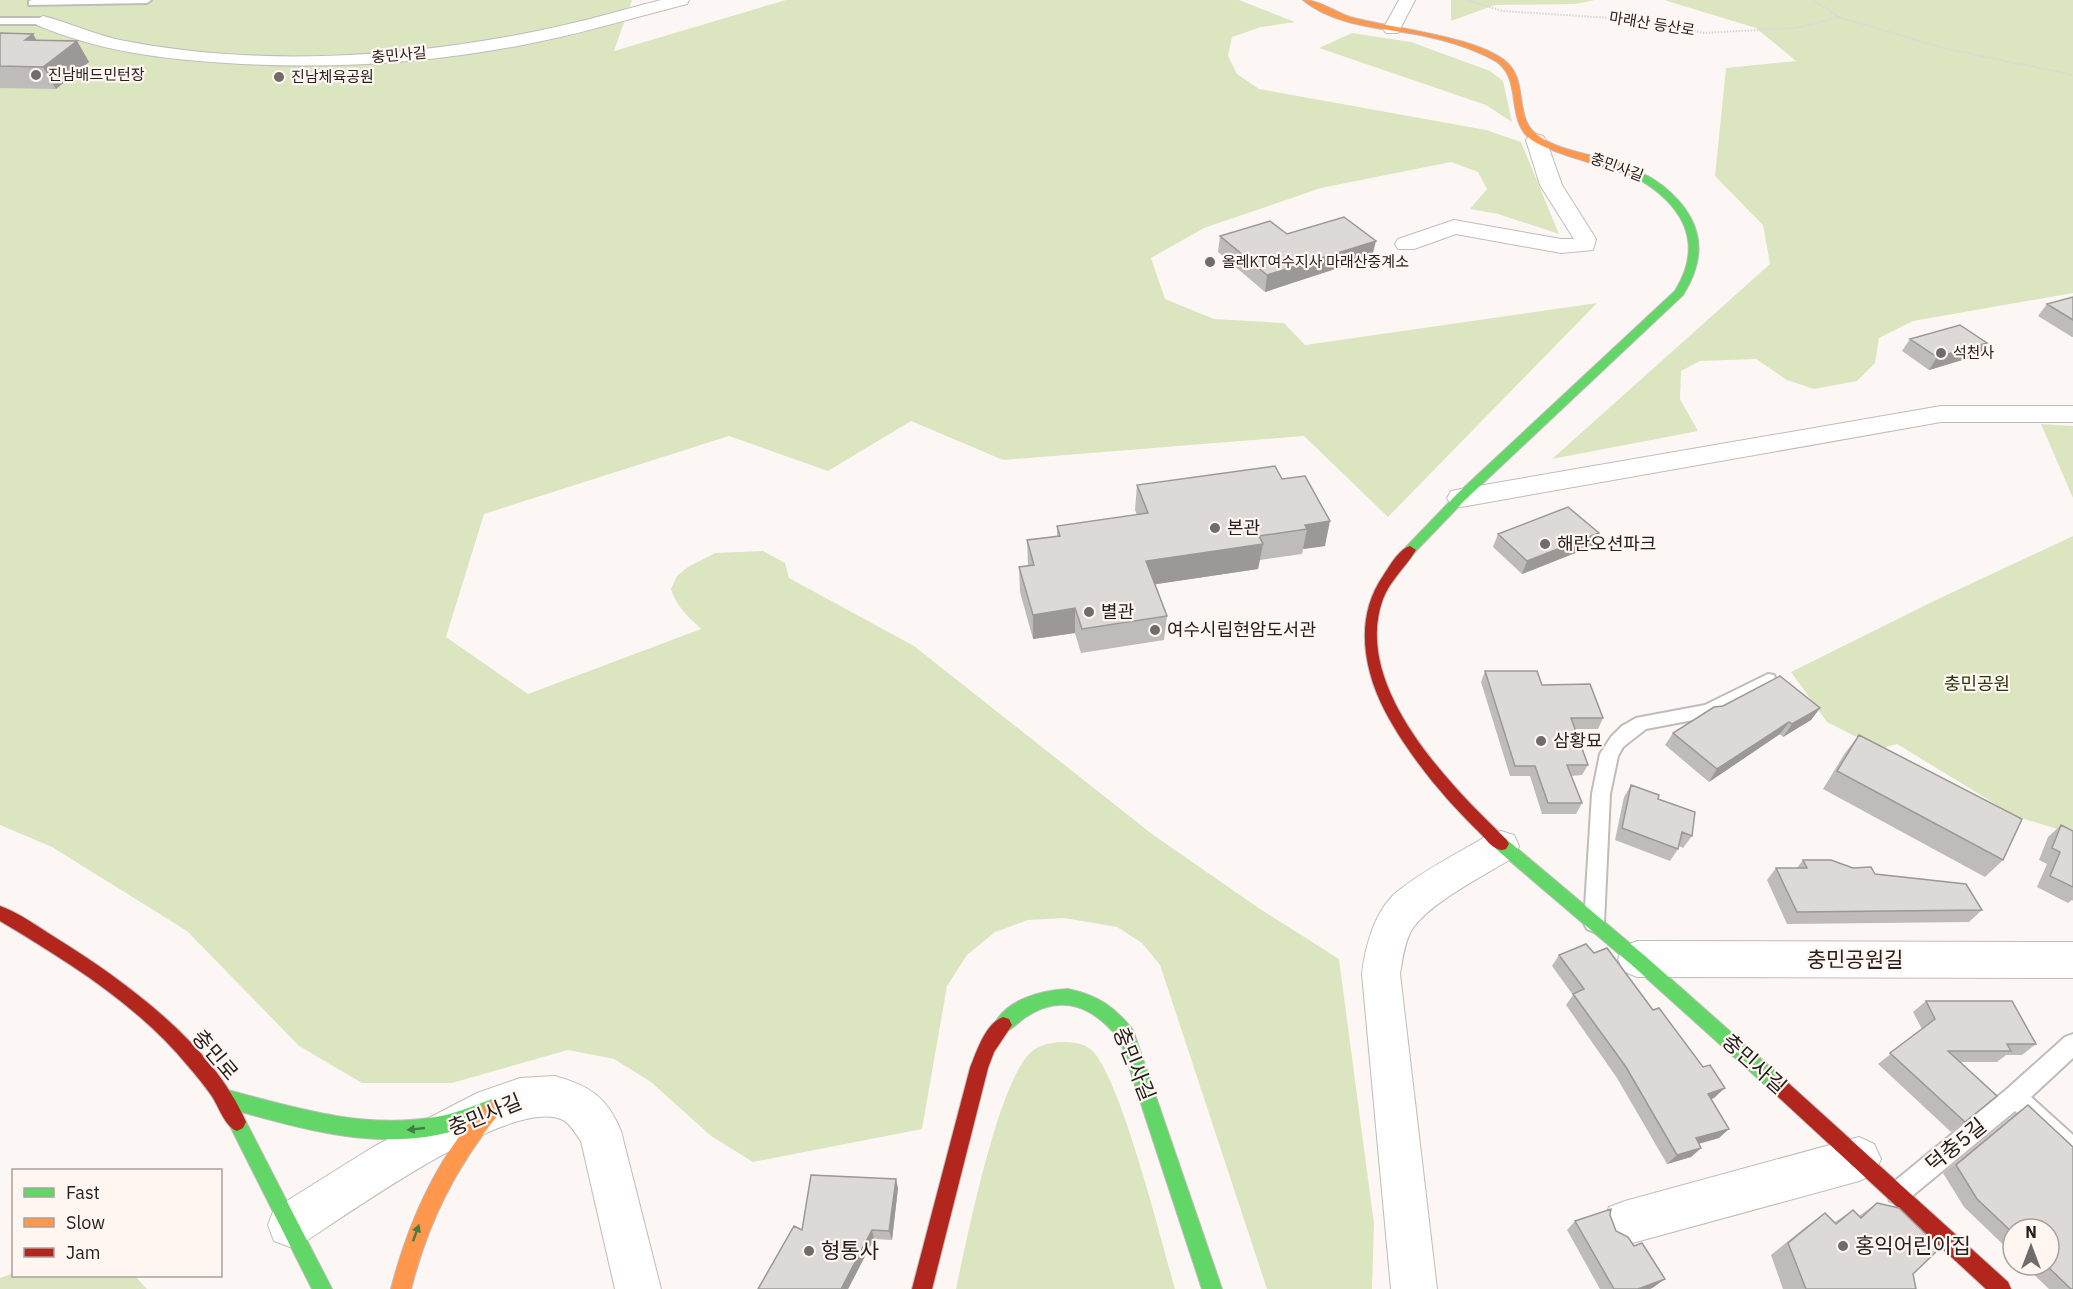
<svg xmlns="http://www.w3.org/2000/svg" width="2073" height="1289" font-family="'IBM Plex Sans','Noto Sans KR',sans-serif">
  <style>
    .green { fill: #dbe6c1 }
    .lines { fill: none; stroke-linecap: round; stroke-linejoin: round }
    .lane-casing { stroke: #c0bcba; stroke-width: 4 }
    .street-casing { stroke: #c0bcba; stroke-width: 2 }
    .fast-casing { stroke: #c0bcba; stroke-width: 2 }
    .slow-casing { stroke: #c0bcba; stroke-width: 2 }
    .jam-casing { stroke: #c0bcba; stroke-width: 2 }
    .path { stroke: #d8d5d5; stroke-width: 2; stroke-dasharray: 1.5 1.5; stroke-linecap: butt }
    .lane { fill: #fffefe; fill-rule: evenodd }
    .street { fill: #fffefe; fill-rule: evenodd }
    .fast { fill: #63d668; fill-rule: evenodd }
    .slow { fill: #ff974d; fill-rule: evenodd }
    .jam { fill: #b3261e; fill-rule: evenodd }
    .wall { fill: #bebbb9 }
    .shaded-wall { fill: #9b9896 }
    .building { fill: #ddd9d7; stroke: #9b9896; stroke-width: 1.5 }
    .oneway { fill: #447c44 }
    .poi-dot { fill: #706c6b; stroke: #fff6f2; stroke-width: 2 }
    .labels { text-anchor: middle; stroke-width: 4.5; stroke-linejoin: round; paint-order: stroke }
    .far-street-label { font-size: 15px; fill: #252120; stroke: #fff6f2 }
    .far-poi-label { font-size: 15px; fill: #252120; stroke: #fff6f2; text-anchor: start }
    .poi-label { font-size: 18px; fill: #252120; stroke: #fff6f2; text-anchor: start }
    .park-label { font-size: 18px; fill: #2b370f; stroke: #fff6f2 }
    .near-street-label { font-size: 21px; fill: #252120; stroke: #fff6f2 }
    .near-poi-label { font-size: 21px; fill: #252120; stroke: #fff6f2; text-anchor: start }
  </style>
  <rect width="100%" height="100%" fill="#fcf7f5"/>
  <path class="green" d="M 0,0 L 632,0 L 614,51 L 786,0 L 1239,0 L 1295,22 L 1261,27 L 1232,37 L 1228,56 L 1237,74 L 1259,89 L 1486,130 L 1521,142 L 1559,234 L 1498,214 L 1470,209 L 1487,189 L 1478,172 L 1451,162 L 1321,188 L 1204,228 L 1151,258 L 1165,299 L 1214,319 L 1284,323 L 1305,345 L 1597,303 L 1388,517 L 1304,436 L 1003,460 L 911,421 L 828,471 L 729,436 L 484,514 L 446,637 L 528,694 L 701,629 C 688,616 677,608 671,589 L 677,576 L 688,567 L 715,553 L 763,551 L 785,563 L 789,578 L 914,646 L 1152,834 L 1260,909 L 1339,959 L 1374,1224 L 1372,1289 L 1267,1289 L 1160,965 L 1142,943 L 1117,927 L 1064,918 L 1028,920 L 995,932 L 967,955 L 947,986 L 922,1129 L 753,1162 L 711,1136 L 651,1082 L 614,1059 L 568,1050 L 452,1083 L 362,1083 L 299,1046 L 187,931 L 52,847 L 0,825 Z
    M 1451,0 L 1595,0 L 1575,4 L 1495,5 L 1451,21 Z
    M 1664,0 L 2073,0 L 2073,293 L 1913,321 L 1879,338 L 1875,363 L 1857,381 L 1814,389 L 1787,380 L 1756,359 L 1700,361 L 1681,371 L 1680,399 L 1698,431 L 1552,459 L 1770,264 L 1763,225 L 1715,176 L 1726,68 L 1796,61 L 1756,28 Z
    M 1352,33 L 1411,42 L 1490,71 L 1503,81 L 1512,122 L 1486,105 L 1319,48 Z
    M 2041,424 L 2073,426 L 2073,498 Z
    M 2073,536 L 2073,834 L 2015,816 L 1897,744 L 1880,749 L 1827,722 L 1791,672 L 1938,599 Z
    M 1058,1042 C 1069,1042 1080,1042 1089,1048 C 1118,1066 1163,1247 1175,1289 L 956,1289 C 967,1239 997,1087 1029,1054 C 1038,1045 1047,1044 1058,1042 Z
    M 13,1273 L 14,1276 L 135,1276 L 147,1289 L 0,1289 L 0,1278 Z"/>
  <g class="lines">
    <defs>
      <path id="lane" d="M 32,0 L 151,0 L 147,3 L 29,5 L 29,1 Z
        M 0,18 L 43,18 L 48,21 L 43,24 L 0,24 Z
        M 1768,674 L 1774,675 L 1776,680 L 1774,685 L 1714,716 L 1646,729 L 1623,747 L 1618,756 L 1610,794 L 1604,923 L 1601,929 L 1594,932 L 1587,929 L 1584,923 L 1592,794 L 1600,754 L 1611,737 L 1622,726 L 1636,718 L 1705,705 Z
        M 2073,1034 L 2073,1058 L 2031,1097 L 2073,1135 L 2073,1161 L 2065,1158 L 2015,1111 L 1906,1201 L 1898,1204 L 1890,1201 L 1887,1193 L 1890,1185 L 2007,1089 L 2065,1037 Z"/>
      <path id="street" d="M 661,0 L 689,0 L 687,4 C 639,16 591,31 542,41 C 439,63 332,70 227,63 C 161,59 98,51 37,25 L 34,21 L 43,16 C 71,23 97,36 125,41 C 260,67 408,58 542,30 C 582,22 622,10 661,0 Z
        M 1399,0 L 1415,0 L 1398,33 L 1386,33 L 1383,29 Z
        M 1536,134 L 1543,136 L 1546,140 L 1562,185 L 1596,239 L 1593,250 L 1561,253 L 1456,234 L 1414,249 L 1398,249 L 1395,244 L 1398,239 L 1454,220 L 1561,239 L 1574,239 L 1540,185 L 1526,140 L 1529,136 Z
        M 1941,406 L 2073,406 L 2073,422 L 1941,422 L 1461,507 L 1451,505 L 1447,498 L 1451,491 L 1461,489 Z
        M 1501,831 L 1514,835 L 1519,846 L 1514,857 C 1486,875 1424,905 1410,933 C 1404,946 1402,961 1400,974 L 1437,1289 L 1391,1289 L 1362,974 C 1365,947 1375,909 1398,891 C 1425,869 1459,853 1488,835 Z
        M 1637,941 L 2073,942 L 2073,978 L 1637,977 L 1623,971 L 1618,959 L 1623,947 Z
        M 555,1076 C 590,1086 607,1097 621,1131 L 661,1289 L 615,1289 L 581,1141 C 576,1135 570,1123 563,1120 C 513,1095 351,1212 306,1241 L 290,1247 L 274,1241 L 268,1225 L 274,1209 L 373,1147 L 477,1093 L 520,1078 Z
        M 1859,1137 L 1874,1144 L 1881,1159 L 1874,1174 L 1859,1181 L 1625,1245 L 1609,1239 L 1603,1223 L 1609,1207 L 1625,1201 Z"/>
      <path id="fast" d="M 1635,173 C 1645,172 1656,181 1664,187 C 1702,218 1709,254 1683,295 L 1465,500 L 1414,553 L 1406,553 L 1404,550 L 1406,547 L 1457,494 L 1675,291 C 1706,241 1681,203 1635,177 Z
        M 1501,837 L 1506,839 L 1645,956 L 1786,1081 L 1789,1087 L 1786,1093 L 1780,1096 L 1774,1093 L 1633,966 L 1496,849 L 1493,844 L 1496,839 Z
        M 1068,989 C 1097,995 1115,1007 1133,1030 L 1222,1289 L 1202,1289 L 1120,1040 C 1095,1008 1063,992 1026,1017 C 1018,1022 1012,1030 1003,1033 L 997,1031 L 994,1025 C 1006,999 1043,990 1068,989 Z
        M 224,1089 C 292,1107 364,1130 435,1117 C 455,1114 473,1106 492,1099 L 498,1102 L 501,1108 L 498,1114 C 479,1122 458,1131 437,1135 C 366,1149 292,1126 224,1107 L 218,1104 L 215,1098 L 218,1092 Z
        M 237,1113 L 243,1116 L 332,1289 L 312,1289 L 231,1128 L 228,1122 L 231,1116 Z"/>
      <path id="slow" d="M 1303,0 C 1319,0 1335,12 1350,17 C 1387,28 1488,37 1511,67 C 1526,86 1516,119 1536,134 C 1562,156 1618,155 1642,175 L 1635,177 C 1610,167 1545,153 1528,137 C 1506,116 1523,77 1494,60 C 1472,48 1445,40 1420,35 C 1383,28 1334,26 1303,0 Z
        M 492,1100 L 498,1103 L 501,1109 L 498,1115 C 455,1168 428,1223 411,1289 L 391,1289 C 406,1231 428,1178 464,1130 C 471,1119 480,1105 492,1100 Z"/>
      <path id="jam" d="M 1410,546 L 1416,550 C 1406,567 1390,580 1383,599 C 1351,686 1450,785 1506,839 L 1509,844 L 1506,849 C 1502,850 1502,851 1498,849 C 1491,847 1486,839 1481,834 C 1452,806 1426,776 1404,743 C 1390,722 1376,697 1370,673 C 1361,639 1363,605 1383,576 C 1389,567 1399,549 1410,546 Z
        M 0,906 C 20,913 38,927 56,938 C 124,980 214,1046 246,1122 L 243,1128 L 237,1131 C 224,1126 219,1106 211,1095 C 204,1085 196,1075 188,1066 C 138,1005 67,961 0,921 Z
        M 1003,1017 L 1009,1019 L 1012,1025 L 994,1052 L 988,1068 L 932,1289 L 912,1289 L 970,1068 C 977,1051 985,1024 1003,1017 Z
        M 1780,1078 L 1786,1081 L 2008,1282 L 2011,1289 L 1986,1289 L 1774,1093 L 1771,1087 L 1774,1081 Z"/>
    </defs>
    <use href="#lane" class="lane-casing"/>
    <use href="#street" class="street-casing"/>
    <use href="#fast" class="fast-casing"/>
    <use href="#slow" class="slow-casing"/>
    <use href="#jam" class="jam-casing"/>
    <path class="path" d="M 1466,0 L 1502,11 L 1643,20 L 1704,33 L 1796,28 L 1839,17
      M 1813,0 L 1839,17 L 1943,48 L 2073,75"/>
    <use href="#lane" class="lane"/>
    <use href="#street" class="street"/>
    <use href="#fast" class="fast"/>
    <use href="#slow" class="slow"/>
    <use href="#jam" class="jam"/>
  </g>
  <path class="wall" d="M 0,33 L 33,34 L 36,40 L 77,41 L 89,62 L 56,89 L 0,88 Z
    M 1287,234 L 1372,257 L 1265,292 L 1218,252 L 1220,236 Z
    M 2073,297 L 2073,337 L 2072,337 L 2038,316 L 2047,304 Z
    M 1910,339 L 1987,343 L 1979,355 L 1929,370 L 1902,351 Z
    M 1282,479 L 1325,546 L 1303,549 L 1302,554 L 1260,560 L 1258,569 L 1155,584 L 1167,616 L 1164,640 L 1081,653 L 1075,633 L 1033,639 L 1020,592 L 1019,567 L 1028,566 L 1027,540 L 1057,536 L 1057,526 L 1137,515 L 1135,510 L 1137,485 Z
    M 1498,534 L 1593,546 L 1522,574 L 1493,547 Z
    M 1485,671 L 1603,718 L 1598,729 L 1575,729 L 1588,765 L 1582,775 L 1571,776 L 1582,803 L 1576,814 L 1542,814 L 1530,776 L 1510,776 L 1481,682 Z
    M 1820,708 L 1811,720 L 1783,737 L 1780,734 L 1709,782 L 1665,745 L 1673,733 Z
    M 1859,735 L 2003,860 L 1985,877 L 1823,789 L 1845,753 Z
    M 1631,785 L 1692,836 L 1683,848 L 1679,846 L 1678,849 L 1670,861 L 1615,840 L 1624,797 Z
    M 2061,825 L 2073,831 L 2073,901 L 2072,900 L 2068,903 L 2037,887 L 2047,864 L 2039,860 L 2048,837 Z
    M 1803,860 L 1853,868 L 1982,910 L 1969,922 L 1787,924 L 1767,880 L 1776,868 L 1797,868 Z
    M 1559,955 L 1714,1098 L 1711,1099 L 1719,1138 L 1699,1144 L 1701,1148 L 1691,1157 L 1667,1164 L 1617,1078 L 1566,1005 L 1573,995 L 1552,966 Z
    M 1926,1001 L 2036,1044 L 2022,1055 L 2006,1055 L 1997,1062 L 1959,1062 L 1965,1122 L 1951,1132 L 1878,1064 L 1922,1029 L 1913,1012 Z
    M 2028,1105 L 2073,1289 L 2049,1289 L 2024,1265 L 2049,1265 L 2013,1229 L 2013,1254 L 1964,1207 L 1943,1173 L 2015,1114 Z
    M 898,1188 L 892,1240 L 874,1239 L 848,1289 L 802,1230 Z
    M 1877,1203 L 1913,1274 L 1916,1289 L 1783,1289 L 1771,1255 L 1807,1226 L 1825,1213 L 1835,1222 L 1853,1210 L 1859,1216 Z
    M 1610,1215 L 1616,1231 L 1654,1287 L 1650,1289 L 1600,1289 L 1567,1230 L 1575,1221 Z"/>
  <path class="shaded-wall" d="M 33,34 L 45,55 L 25,40 Z
    M 77,41 L 89,62 L 56,89 L 43,67 Z
    M 1376,241 L 1372,257 L 1265,292 L 1267,275 Z
    M 1987,343 L 1979,355 L 1929,370 L 1937,357 Z
    M 1330,521 L 1325,546 L 1303,549 L 1307,529 L 1305,525 Z
    M 1599,533 L 1593,546 L 1522,574 L 1527,561 Z
    M 1263,544 L 1258,569 L 1144,586 L 1146,561 Z
    M 1075,608 L 1075,633 L 1033,639 L 1033,615 Z
    M 1820,708 L 1811,720 L 1783,737 L 1792,724 Z
    M 1789,722 L 1780,734 L 1709,782 L 1717,769 Z
    M 1725,1088 L 1714,1098 L 1698,1104 L 1708,1094 Z
    M 1729,1129 L 1719,1138 L 1686,1147 L 1696,1138 Z
    M 1701,1148 L 1691,1157 L 1667,1164 L 1677,1155 Z
    M 896,1179 L 898,1188 L 892,1240 L 889,1231 Z
    M 872,1230 L 874,1239 L 848,1289 L 841,1289 Z
    M 1665,1279 L 1654,1287 L 1650,1289 L 1638,1289 Z"/>
  <path class="building" d="M 0,33 L 33,34 L 25,40 L 77,41 L 43,67 L 0,66 Z
    M 1344,217 L 1376,241 L 1267,275 L 1220,236 L 1270,221 L 1287,234 Z
    M 2073,297 L 2073,320 L 2047,304 Z
    M 1960,325 L 1987,343 L 1937,357 L 1910,339 Z
    M 1275,466 L 1282,479 L 1305,476 L 1330,521 L 1305,525 L 1307,529 L 1259,536 L 1263,544 L 1146,561 L 1167,616 L 1082,629 L 1075,608 L 1033,615 L 1019,567 L 1034,565 L 1027,540 L 1060,536 L 1057,526 L 1148,513 L 1137,485 Z
    M 1568,507 L 1599,533 L 1527,561 L 1498,534 Z
    M 1485,671 L 1537,671 L 1542,685 L 1590,684 L 1603,718 L 1571,718 L 1588,765 L 1567,765 L 1582,803 L 1548,803 L 1535,766 L 1515,766 Z
    M 1780,676 L 1820,708 L 1792,724 L 1789,722 L 1717,769 L 1673,733 L 1714,707 L 1723,706 Z
    M 1859,735 L 2022,819 L 2003,860 L 1837,771 Z
    M 1631,785 L 1659,795 L 1658,799 L 1695,812 L 1692,836 L 1682,832 L 1678,849 L 1622,828 Z
    M 2061,825 L 2073,831 L 2073,887 L 2050,876 L 2060,852 L 2052,848 Z
    M 1803,860 L 1831,860 L 1853,868 L 1871,867 L 1875,874 L 1966,884 L 1982,910 L 1797,912 L 1776,868 L 1807,868 Z
    M 1586,944 L 1594,953 L 1607,948 L 1653,1010 L 1659,1008 L 1703,1067 L 1710,1065 L 1725,1088 L 1708,1094 L 1729,1129 L 1696,1138 L 1701,1148 L 1677,1155 L 1626,1067 L 1573,994 L 1584,989 L 1559,955 Z
    M 1926,1001 L 2012,1001 L 2036,1044 L 2007,1044 L 2011,1051 L 1948,1051 L 1997,1096 L 1965,1122 L 1890,1053 L 1935,1019 Z
    M 2028,1105 L 2073,1147 L 2073,1289 L 2071,1289 L 2046,1265 L 2049,1265 L 2049,1229 L 2013,1229 L 2013,1233 L 1977,1199 L 1956,1165 Z
    M 811,1175 L 896,1179 L 889,1231 L 872,1230 L 841,1289 L 758,1289 L 794,1226 L 802,1230 Z
    M 1877,1203 L 1899,1208 L 1940,1248 L 1913,1274 L 1916,1289 L 1806,1289 L 1788,1243 L 1825,1213 L 1836,1224 L 1853,1210 L 1861,1218 Z
    M 1611,1209 L 1610,1215 L 1616,1231 L 1628,1237 L 1634,1246 L 1642,1243 L 1665,1279 L 1638,1289 L 1614,1289 L 1575,1221 Z"/>
  <defs><path id="oneway-solid" d="M-6-.8H1V-3.2L6.5 0L1 3.2V.8H-6Z" transform="scale(1.5)"/></defs>
  <g class="oneway">
    <use href="#oneway-solid" transform="translate(416 1129) rotate(174)"/>
    <use href="#oneway-solid" transform="translate(416 1233) rotate(-70)"/>
  </g>
  <g class="poi-dot">
    <circle cx="36" cy="75" r="6"/>
    <circle cx="279" cy="77" r="6"/>
    <circle cx="1210" cy="262" r="6"/>
    <circle cx="1941" cy="353" r="6"/>
    <circle cx="1215" cy="528" r="6"/>
    <circle cx="1545" cy="544" r="6"/>
    <circle cx="1089" cy="612" r="6"/>
    <circle cx="1155" cy="630" r="6"/>
    <circle cx="1541" cy="741" r="6"/>
    <circle cx="1843" cy="1246" r="6"/>
    <circle cx="809" cy="1251" r="6"/>
  </g>
  <g class="labels">
    <g class="far-street-label">
      <text transform="translate(1652 24) rotate(9)" y="5">마래산 등산로</text>
      <text transform="translate(399 55) rotate(-5)" y="5">충민사길</text>
      <text transform="translate(1617 167) rotate(20)" y="5">충민사길</text>
    </g>
    <g class="far-poi-label">
      <text x="48" y="80">진남배드민턴장</text>
      <text x="291" y="82">진남체육공원</text>
      <text x="1222" y="267">올레KT여수지사 마래산중계소</text>
      <text x="1953" y="358">석천사</text>
    </g>
    <g class="poi-label">
      <text x="1227" y="534">본관</text>
      <text x="1557" y="550">해란오션파크</text>
      <text x="1101" y="618">별관</text>
      <text x="1167" y="636">여수시립현암도서관</text>
      <text x="1553" y="747">삼황묘</text>
    </g>
    <g class="park-label">
      <text x="1977" y="690">충민공원</text>
    </g>
    <g class="near-street-label">
      <text x="1855" y="967">충민공원길</text>
      <text transform="translate(215 1055) rotate(50)" y="7">충민로</text>
      <text transform="translate(1134 1064) rotate(68)" y="7">충민사길</text>
      <text transform="translate(1754 1064) rotate(42)" y="7">충민사길</text>
      <text transform="translate(485 1115) rotate(-22)" y="7">충민사길</text>
      <text transform="translate(1956 1145) rotate(-39)" y="7">덕충5길</text>
    </g>
    <g class="near-poi-label">
      <text x="1855" y="1253">홍익어린이집</text>
      <text x="821" y="1258">형통사</text>
    </g>
  </g>
  <rect x="12" y="1169" width="210" height="108" fill="#fff6f2" stroke="#a8a19e" stroke-width="1.5"/>
  <rect x="24" y="1188" width="30" height="9" fill="#63d668" stroke="#a8a19e" stroke-width="1.5"/>
  <text x="66" y="1199" font-size="18" fill="#252120">Fast</text>
  <rect x="24" y="1218" width="30" height="9" fill="#ff974d" stroke="#a8a19e" stroke-width="1.5"/>
  <text x="66" y="1229" font-size="18" fill="#252120">Slow</text>
  <rect x="24" y="1248" width="30" height="9" fill="#b3261e" stroke="#a8a19e" stroke-width="1.5"/>
  <text x="66" y="1259" font-size="18" fill="#252120">Jam</text>
  <g transform="translate(2031 1247)"><circle r="28" fill="#fff6f2" stroke="#a8a19e" stroke-width="1.5"/>
  <path d="M0-4.5L10 22L0 15L-10 22Z" fill="#706c6b"/>
  <text y="-9" font-size="16" font-weight="bold" text-anchor="middle" fill="#252120">N</text>
  </g>
</svg>
